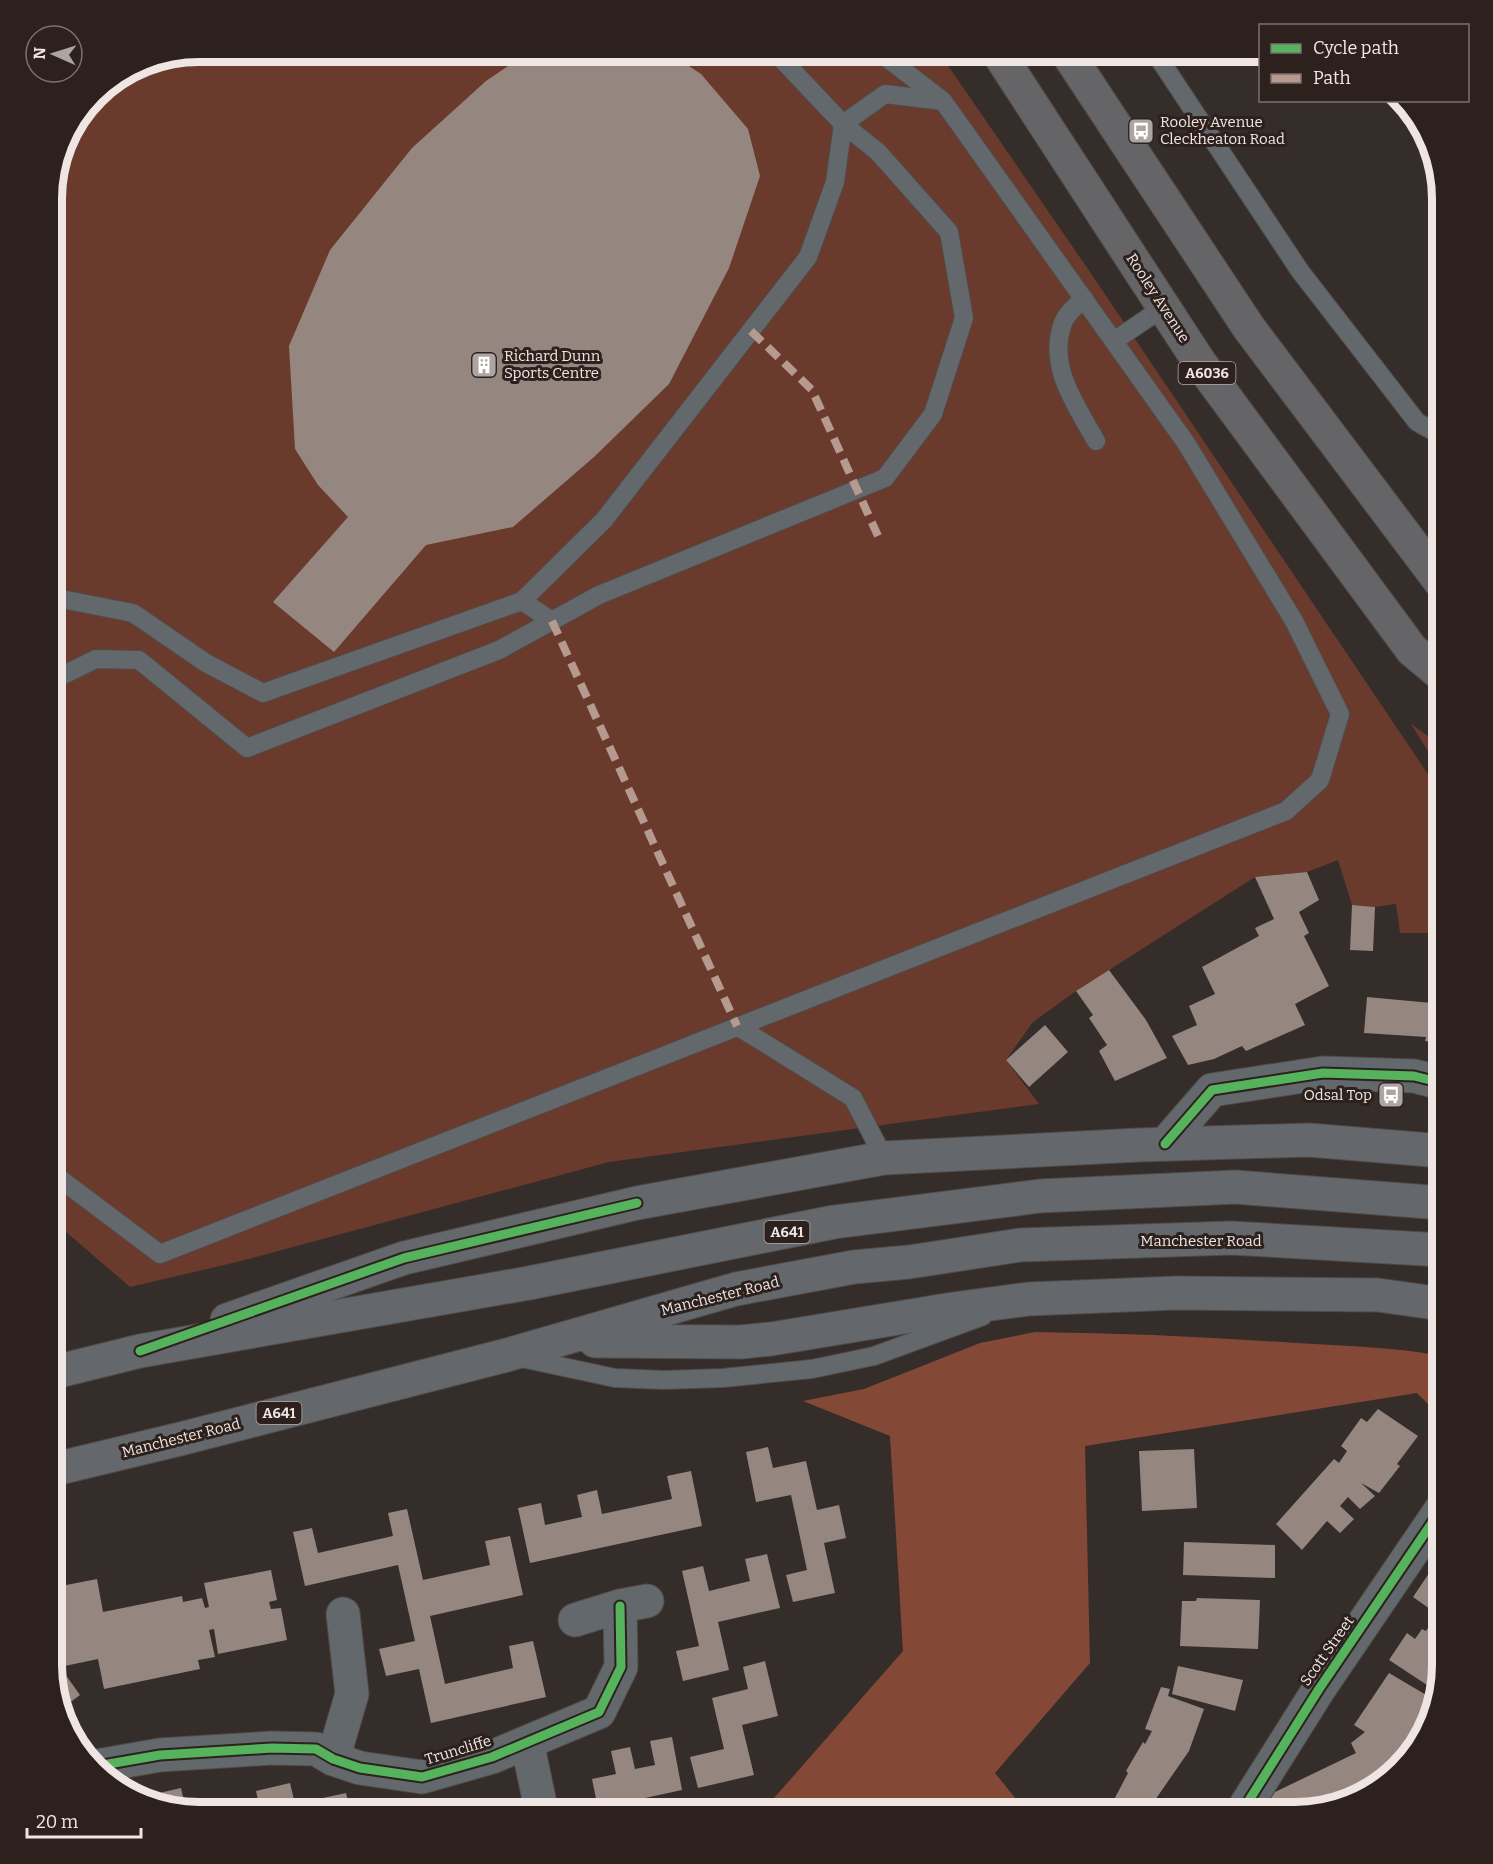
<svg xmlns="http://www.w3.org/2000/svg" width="1493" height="1864" font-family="Bitter,serif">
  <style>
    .green { fill: #6a3b2d }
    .forest { fill: #844837 }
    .building { fill: #958680 }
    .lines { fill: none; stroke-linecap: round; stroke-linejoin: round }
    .lane-casing { stroke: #514b49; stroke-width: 20 }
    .street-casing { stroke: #514b49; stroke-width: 35 }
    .primary-casing { stroke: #514b49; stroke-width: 35 }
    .highway-casing { stroke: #514b49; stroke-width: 35 }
    .lane { stroke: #63686c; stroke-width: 18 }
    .street { stroke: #63686c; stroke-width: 33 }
    .primary { stroke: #64686c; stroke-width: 33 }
    .highway { stroke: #656466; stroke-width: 33 }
    .quiet { stroke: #b69a8f; stroke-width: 8; stroke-dasharray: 15 8; stroke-linecap: butt }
    .cycleway-casing { stroke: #2d211e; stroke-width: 13 }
    .cycleway { stroke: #56b35d; stroke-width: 9 }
    .labels { text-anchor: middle; stroke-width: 6; stroke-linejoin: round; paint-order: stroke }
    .shield { fill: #2d211e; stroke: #b5aba9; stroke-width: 1.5 }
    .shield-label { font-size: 14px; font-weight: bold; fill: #efe6e4 }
    .poi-label { font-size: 15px; fill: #efe6e4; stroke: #2d211e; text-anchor: start }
    .street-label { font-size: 15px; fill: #efe6e4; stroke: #2d211e }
    .rim { fill: none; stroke: #efe6e4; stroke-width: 8 }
  </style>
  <rect width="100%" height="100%" fill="#342d2a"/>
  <path class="green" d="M 199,51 L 938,51 L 1090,272 L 1442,795 L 1442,929 L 1436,933 L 1400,933 L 1396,904 L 1375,907 L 1352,905 L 1338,860 L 1307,872 L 1255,877 L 1076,991 L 1033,1022 L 1006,1060 L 1039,1104 L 609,1162 L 237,1262 L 130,1287 L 51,1219 L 51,189 L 66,133 L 101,88 L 142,62 Z
    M 1411,724 L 1442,746 L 1442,774 Z"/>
  <path class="forest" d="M 1035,1332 C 1122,1333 1209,1337 1296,1343 C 1345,1346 1394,1347 1442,1356 L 1442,1418 L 1417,1393 L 1085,1446 L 1090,1663 L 995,1773 L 1016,1799 L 996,1813 L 761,1813 L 903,1651 L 890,1436 L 803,1401 L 864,1389 L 980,1343 Z"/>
  <path class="building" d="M 530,51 L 666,51 L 701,74 L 748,129 L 760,176 L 729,268 L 669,384 L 594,457 L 513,527 L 426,545 L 334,652 L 273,602 L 348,517 L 318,485 L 295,449 L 289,346 L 330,250 L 412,148 L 486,81 Z
    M 1307,872 L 1319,900 L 1299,912 L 1309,933 L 1304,936 L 1329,986 L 1295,1004 L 1305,1025 L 1246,1051 L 1242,1046 L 1214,1059 L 1188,1065 L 1172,1036 L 1197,1025 L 1189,1006 L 1215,994 L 1202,967 L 1259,936 L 1255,928 L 1274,919 L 1255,877 Z
    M 1352,905 L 1375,907 L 1373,951 L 1350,950 Z
    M 1109,970 L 1146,1020 L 1167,1058 L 1115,1081 L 1099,1051 L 1107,1045 L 1089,1018 L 1093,1015 L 1076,991 Z
    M 1436,982 L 1442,984 L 1442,1044 L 1425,1041 L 1426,1037 L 1364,1033 L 1367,997 L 1432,1003 Z
    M 1045,1025 L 1068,1052 L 1029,1087 L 1006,1060 Z
    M 1378,1409 L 1418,1436 L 1397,1464 L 1400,1466 L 1379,1493 L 1361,1483 L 1375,1496 L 1360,1509 L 1348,1497 L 1340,1506 L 1354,1519 L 1340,1533 L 1327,1521 L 1302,1550 L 1276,1524 L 1334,1459 L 1339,1463 L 1347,1451 L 1341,1446 L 1361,1418 L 1367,1422 Z
    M 768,1447 L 773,1468 L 806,1461 L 817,1510 L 839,1505 L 846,1538 L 824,1543 L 835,1593 L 793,1602 L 786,1575 L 807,1570 L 791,1495 L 756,1502 L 746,1452 Z
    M 1194,1449 L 1197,1508 L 1142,1511 L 1139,1451 Z
    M 691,1471 L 702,1526 L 530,1563 L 518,1508 L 541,1503 L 545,1525 L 582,1517 L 577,1495 L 597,1490 L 602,1514 L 672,1499 L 667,1476 Z
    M 407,1509 L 423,1580 L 490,1565 L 485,1541 L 510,1536 L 523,1595 L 430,1616 L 445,1684 L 513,1668 L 509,1646 L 533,1641 L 546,1697 L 431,1723 L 419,1669 L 386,1676 L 379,1649 L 415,1641 L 398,1565 L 305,1586 L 293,1532 L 312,1528 L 318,1553 L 393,1536 L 388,1513 Z
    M 1184,1542 L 1275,1545 L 1275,1578 L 1183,1575 Z
    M 767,1554 L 780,1608 L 718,1622 L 729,1670 L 683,1681 L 676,1651 L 699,1646 L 682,1571 L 703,1566 L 709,1591 L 750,1581 L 745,1559 Z
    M 1442,1554 L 1442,1666 L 1430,1687 L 1389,1660 L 1407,1633 L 1415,1639 L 1422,1629 L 1426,1631 L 1437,1614 L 1413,1597 Z
    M 271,1570 L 277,1600 L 269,1602 L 271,1609 L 281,1608 L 287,1640 L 218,1654 L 214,1629 L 209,1630 L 215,1657 L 198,1660 L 200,1669 L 104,1689 L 98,1659 L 60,1667 L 80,1695 L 64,1707 L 51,1666 L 51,1588 L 97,1579 L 103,1612 L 182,1596 L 183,1602 L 202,1598 L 205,1608 L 209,1607 L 204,1583 Z
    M 1197,1598 L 1260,1600 L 1258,1649 L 1180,1646 L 1182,1601 L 1196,1601 Z
    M 765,1661 L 778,1716 L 742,1725 L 754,1775 L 698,1788 L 690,1757 L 724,1749 L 712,1698 L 748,1689 L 743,1667 Z
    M 1178,1666 L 1243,1680 L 1235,1711 L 1172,1694 Z
    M 1389,1673 L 1433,1699 L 1377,1781 L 1333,1801 L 1295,1813 L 1261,1813 L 1275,1792 L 1356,1753 L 1351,1743 L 1365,1732 L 1354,1725 Z
    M 1161,1687 L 1170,1689 L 1168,1696 L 1204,1709 L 1189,1751 L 1153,1803 L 1148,1813 L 1107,1813 L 1128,1773 L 1126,1771 L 1143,1742 L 1145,1744 L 1152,1731 L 1145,1729 Z
    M 672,1737 L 682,1790 L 622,1803 L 624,1813 L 599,1813 L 592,1779 L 616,1774 L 611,1751 L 630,1747 L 635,1769 L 655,1765 L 650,1741 Z
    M 290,1783 L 295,1804 L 346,1793 L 351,1813 L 261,1813 L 256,1791 Z
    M 181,1788 L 186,1810 L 147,1801 L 146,1796 Z"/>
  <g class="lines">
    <defs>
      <path id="lane" d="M 1154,51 L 1300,271 L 1417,422 L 1442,436
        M 1084,298 C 1077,305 1066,314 1063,323 C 1047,366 1076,405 1096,441
        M 1114,341 L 1164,307
        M 51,597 L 133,613 L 206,663 L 263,693 L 522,601 L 604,520 L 808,257 L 835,182 L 843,124 L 885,94 L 943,101
        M 522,601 L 552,621
        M 51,681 L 96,659 L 139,660 L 247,748 L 499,650 L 599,595 L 885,478 L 933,414 L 964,318 L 949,232 L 878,152 L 843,124 L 774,51
        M 737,1026 L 853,1098 L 884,1158
        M 51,1172 L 160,1254 L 1286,811 L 1320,780 L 1340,714 L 1294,621 L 1186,443 L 943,101 L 878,51
        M 517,1357 L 615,1378 L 664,1380 L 723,1378 L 812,1369 L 874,1356 L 983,1316"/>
      <path id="street" d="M 1165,1144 L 1212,1090 L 1323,1073 L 1414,1076 L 1442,1083
        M 575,1620 L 620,1606 L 647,1601
        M 527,1742 L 542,1813
        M 333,1759 L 352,1694 L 343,1614
        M 97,1766 L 160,1755 L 272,1748 L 316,1749 L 333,1759 L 360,1768 L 422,1777 L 492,1757 L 599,1712 L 621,1667 L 620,1606
        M 1241,1813 L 1319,1689 L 1442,1508"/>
      <path id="primary" d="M 227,1320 L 404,1258 L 637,1203 L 884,1158 L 1139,1145 L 1309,1140 L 1442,1151
        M 595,1341 L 741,1342 L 771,1339 L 953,1309 L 1029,1299 L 1176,1293 L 1378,1295 L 1442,1304
        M 51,1373 L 140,1351 L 529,1283 L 834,1222 L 1040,1196 L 1235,1187 L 1442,1203
        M 51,1470 L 180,1439 L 507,1355 L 736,1289 L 854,1267 L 909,1262 L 1020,1245 L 1231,1238 L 1442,1250"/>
      <path id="highway" d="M 997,51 L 1200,363 L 1412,650 L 1442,675
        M 1066,51 L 1249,328 L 1442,584"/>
    </defs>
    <use href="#lane" class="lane-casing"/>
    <use href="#street" class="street-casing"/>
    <use href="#primary" class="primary-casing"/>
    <use href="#highway" class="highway-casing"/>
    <use href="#lane" class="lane"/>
    <use href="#street" class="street"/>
    <use href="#primary" class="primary"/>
    <use href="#highway" class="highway"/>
    <path class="quiet" d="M 751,331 L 812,390 L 878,536
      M 552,621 L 737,1026"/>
    <defs>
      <path id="cycleway" d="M 1165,1144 L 1212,1090 L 1323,1073 L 1414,1076 L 1442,1083
        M 140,1351 L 404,1258 L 637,1203
        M 97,1766 L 160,1755 L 272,1748 L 316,1749 L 333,1759 L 360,1768 L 422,1777 L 492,1757 L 599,1712 L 621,1667 L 620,1606
        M 1241,1813 L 1319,1689 L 1442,1508"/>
    </defs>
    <use href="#cycleway" class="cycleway-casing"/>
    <use href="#cycleway" class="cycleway"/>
  </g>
  <defs>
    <symbol id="bus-square" viewBox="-11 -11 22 22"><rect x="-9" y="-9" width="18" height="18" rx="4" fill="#aea5a3" stroke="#2d211e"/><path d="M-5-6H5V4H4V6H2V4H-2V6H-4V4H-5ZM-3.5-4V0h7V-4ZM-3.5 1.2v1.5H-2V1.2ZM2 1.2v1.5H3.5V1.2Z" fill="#fff"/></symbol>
    <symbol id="building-square" viewBox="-11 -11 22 22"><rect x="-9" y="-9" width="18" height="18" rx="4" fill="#aea5a3" stroke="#2d211e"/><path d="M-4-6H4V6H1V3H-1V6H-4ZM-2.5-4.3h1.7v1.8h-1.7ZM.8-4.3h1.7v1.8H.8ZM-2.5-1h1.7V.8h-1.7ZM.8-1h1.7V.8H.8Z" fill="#fff"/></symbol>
  </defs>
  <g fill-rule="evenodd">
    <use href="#bus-square" x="1126" y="116" width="30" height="30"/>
    <use href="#building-square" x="469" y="350" width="30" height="30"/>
    <use href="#bus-square" x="1376" y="1080" width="30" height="30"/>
  </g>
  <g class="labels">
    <g class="shield">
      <rect x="1178.5" y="362" width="57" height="22" rx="4.5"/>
      <rect x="764.5" y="1221" width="45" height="22" rx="4.5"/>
      <rect x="256.5" y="1402" width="45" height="22" rx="4.5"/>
    </g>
    <g class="shield-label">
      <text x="1207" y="378">A6036</text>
      <text x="787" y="1237">A641</text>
      <text x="279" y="1418">A641</text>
    </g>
    <g class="poi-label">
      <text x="1160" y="127">Rooley Avenue<tspan x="1160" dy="17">Cleckheaton Road</tspan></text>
      <text x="504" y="361">Richard Dunn<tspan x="504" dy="17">Sports Centre</tspan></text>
      <text x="1372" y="1100" text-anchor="end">Odsal Top</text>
    </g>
    <g class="street-label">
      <text transform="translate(1158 298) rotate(57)" y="5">Rooley Avenue</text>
      <text x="1201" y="1246">Manchester Road</text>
      <text transform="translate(720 1296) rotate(-14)" y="5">Manchester Road</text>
      <text transform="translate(181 1438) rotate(-14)" y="5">Manchester Road</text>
      <text transform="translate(1327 1651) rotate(-55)" y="5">Scott Street</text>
      <text transform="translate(458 1750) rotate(-17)" y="5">Truncliffe</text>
    </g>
  </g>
  <path d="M0 0H1493V1864H0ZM199 62H1295A137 137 0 0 1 1432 199V1665A137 137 0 0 1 1295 1802H199A137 137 0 0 1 62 1665V199A137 137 0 0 1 199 62Z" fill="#2d211e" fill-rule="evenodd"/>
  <path class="rim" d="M199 62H1295A137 137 0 0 1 1432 199V1665A137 137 0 0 1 1295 1802H199A137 137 0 0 1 62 1665V199A137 137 0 0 1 199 62Z"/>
  <rect x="1259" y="24" width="210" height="78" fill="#2d211e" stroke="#7b706d" stroke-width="1.5"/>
  <rect x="1271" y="44" width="30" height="9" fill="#56b35d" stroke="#7b706d" stroke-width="1.5"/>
  <text x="1313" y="54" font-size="18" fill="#efe6e4">Cycle path</text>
  <rect x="1271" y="74" width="30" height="9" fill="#b69a8f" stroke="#7b706d" stroke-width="1.5"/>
  <text x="1313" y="84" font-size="18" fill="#efe6e4">Path</text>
  <g transform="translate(54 54) rotate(273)"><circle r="28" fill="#2d211e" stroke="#7b706d" stroke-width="1.5"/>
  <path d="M0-4.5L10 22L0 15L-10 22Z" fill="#aea5a3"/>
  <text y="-9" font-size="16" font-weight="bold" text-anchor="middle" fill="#efe6e4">N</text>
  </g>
  <path d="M27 1828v9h114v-9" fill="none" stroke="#efe6e4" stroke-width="3"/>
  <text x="36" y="1828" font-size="18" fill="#efe6e4" stroke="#2d211e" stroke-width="4.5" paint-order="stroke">20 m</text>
</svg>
